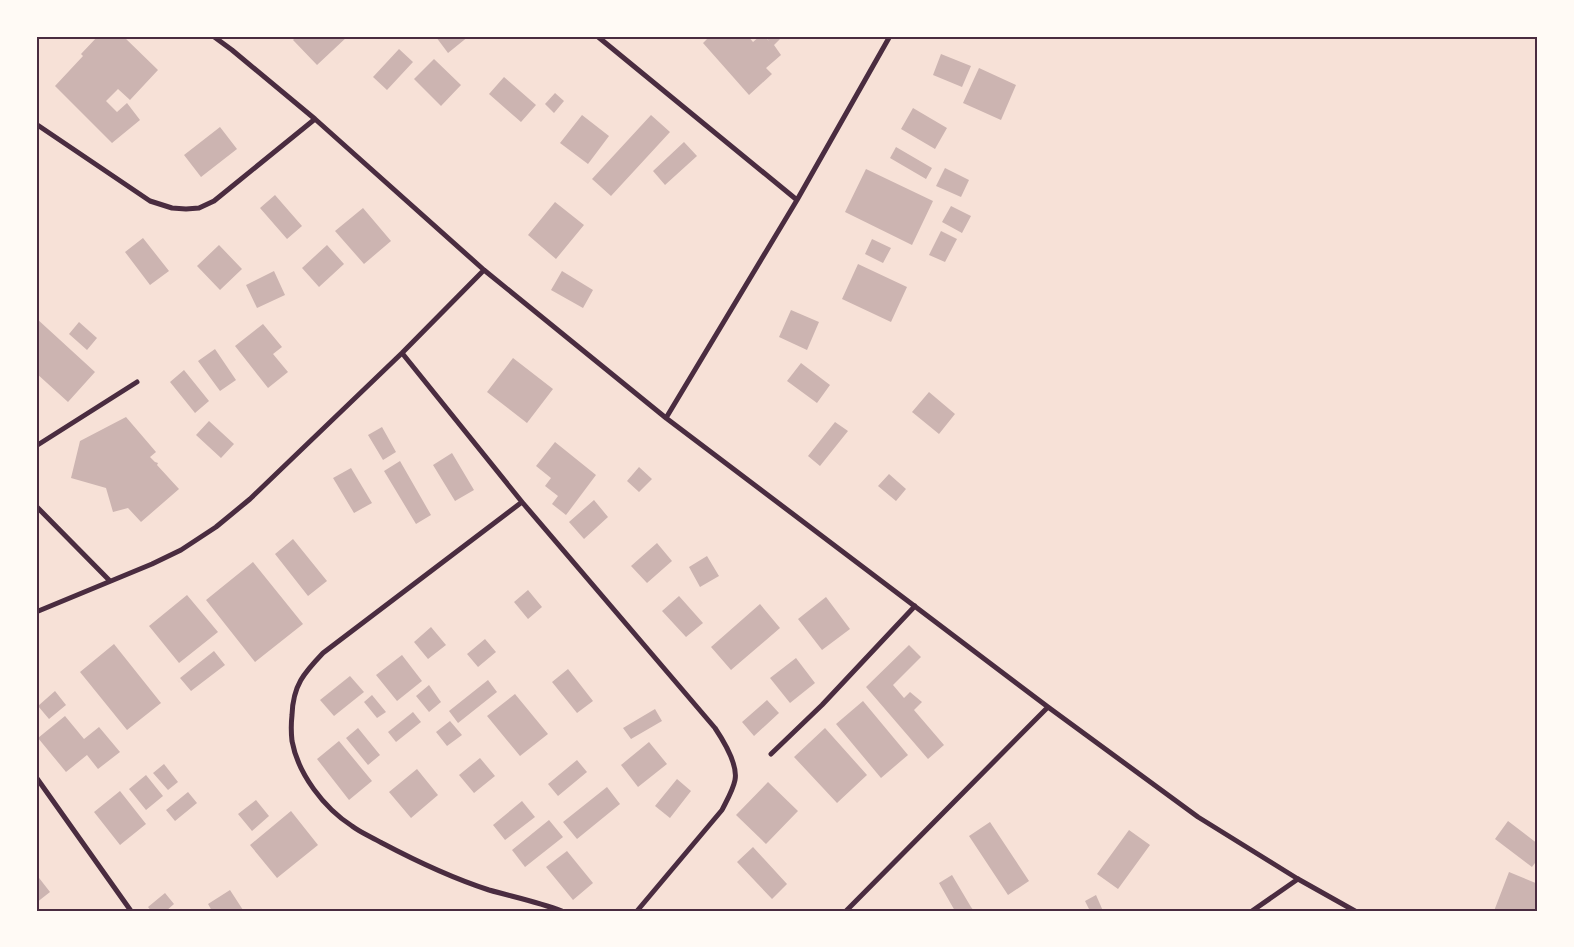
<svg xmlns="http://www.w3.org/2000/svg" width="1574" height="947" font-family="'Noto Sans',sans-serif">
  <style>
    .building { fill: #ccb4b1 }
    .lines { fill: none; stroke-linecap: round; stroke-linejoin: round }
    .minor { stroke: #4a2c40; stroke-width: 5 }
    .neatline { fill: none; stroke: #4a2c40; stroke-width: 2 }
  </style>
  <rect width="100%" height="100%" fill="#f7e1d7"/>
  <path class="building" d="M 98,36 L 123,36 L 158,70 L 130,100 L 118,89 L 106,101 L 117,112 L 127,103 L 140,120 L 112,143 L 55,86 L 83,56 L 81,54 Z
    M 297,36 L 348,36 L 317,65 L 293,40 Z
    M 437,36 L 469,36 L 448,53 L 436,37 Z
    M 710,36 L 748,36 L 753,42 L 760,36 L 764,36 L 769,41 L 765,36 L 783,36 L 774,45 L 781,55 L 766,68 L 772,74 L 749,95 L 703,43 Z
    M 399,49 L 413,62 L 387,90 L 373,77 Z
    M 941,54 L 971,66 L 962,87 L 933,75 Z
    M 434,59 L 461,85 L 441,106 L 414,79 Z
    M 979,68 L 1016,85 L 1001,120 L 963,103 Z
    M 504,77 L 536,105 L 521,122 L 489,94 Z
    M 555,93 L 564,101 L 554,113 L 545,104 Z
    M 913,108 L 947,128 L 935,149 L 901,129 Z
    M 582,115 L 609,136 L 588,164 L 560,143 Z
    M 651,115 L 670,132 L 611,196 L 592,179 Z
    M 220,127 L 237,149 L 201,177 L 184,155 Z
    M 684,142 L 697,156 L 665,185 L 653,171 Z
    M 896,147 L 932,168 L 926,179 L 890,158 Z
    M 945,168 L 969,180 L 961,197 L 936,186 Z
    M 866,169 L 933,201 L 912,245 L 845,212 Z
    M 275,195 L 302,226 L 287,239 L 260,208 Z
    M 555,202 L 584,225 L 556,259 L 528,235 Z
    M 951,206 L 971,216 L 962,233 L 942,222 Z
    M 363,208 L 391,241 L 364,264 L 335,231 Z
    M 941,231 L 957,239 L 945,262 L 929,255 Z
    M 143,238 L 169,271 L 150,285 L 125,252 Z
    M 872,239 L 891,248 L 883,263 L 865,254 Z
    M 219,245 L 242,269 L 220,290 L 197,266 Z
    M 327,245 L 344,264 L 319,287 L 302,268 Z
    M 858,264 L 907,287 L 891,322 L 842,299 Z
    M 274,271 L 285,295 L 257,308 L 246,285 Z
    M 562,271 L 593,290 L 583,308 L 551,290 Z
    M 791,310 L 819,322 L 807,350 L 779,337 Z
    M 36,318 L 95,372 L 68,402 L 36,373 Z
    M 79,322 L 97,338 L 87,350 L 69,334 Z
    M 263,324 L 282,347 L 273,354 L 288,372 L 268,388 L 235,346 Z
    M 215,349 L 236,380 L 220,391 L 198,361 Z
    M 513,358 L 553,389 L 527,423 L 487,392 Z
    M 801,363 L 830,385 L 817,403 L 787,381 Z
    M 184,370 L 209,401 L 195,413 L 170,382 Z
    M 929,392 L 955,414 L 939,434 L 912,412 Z
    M 126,417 L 156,452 L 150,457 L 155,462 L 158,463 L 157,465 L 179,489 L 141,522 L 128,508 L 113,512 L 106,488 L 71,478 L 80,441 Z
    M 209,421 L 234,444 L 221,458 L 196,435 Z
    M 835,422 L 848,431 L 820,466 L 808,456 Z
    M 382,427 L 396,452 L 383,460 L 368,435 Z
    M 555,442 L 596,475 L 566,515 L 552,504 L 558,496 L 545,486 L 551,478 L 536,466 Z
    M 452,453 L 474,490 L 455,501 L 433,465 Z
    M 400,461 L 431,515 L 416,524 L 384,471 Z
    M 639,467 L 652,479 L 639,492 L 627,481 Z
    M 351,468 L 372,503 L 354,513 L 333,478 Z
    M 889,474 L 906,489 L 896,501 L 878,486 Z
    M 594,500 L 608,517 L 584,539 L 569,522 Z
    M 293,539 L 327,581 L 308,596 L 275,554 Z
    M 657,543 L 672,561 L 647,583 L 631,566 Z
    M 707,556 L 719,576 L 700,587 L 689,567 Z
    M 253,562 L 303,624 L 255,662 L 206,600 Z
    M 528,590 L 542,607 L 528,619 L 514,602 Z
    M 187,595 L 218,632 L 179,663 L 149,626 Z
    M 679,596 L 703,623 L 686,637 L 662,611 Z
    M 826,597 L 850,629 L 822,650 L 798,619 Z
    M 760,604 L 780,628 L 731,670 L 711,647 Z
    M 431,627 L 446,645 L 428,659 L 414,642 Z
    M 485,639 L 496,652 L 478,667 L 467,654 Z
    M 114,644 L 161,703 L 127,730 L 80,672 Z
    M 909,645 L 921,657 L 893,685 L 904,698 L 910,692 L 922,702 L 914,710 L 944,745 L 928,759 L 866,687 Z
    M 214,651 L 225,665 L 191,691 L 180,678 Z
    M 402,655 L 422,681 L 397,701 L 376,675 Z
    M 796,658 L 815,683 L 790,703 L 770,678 Z
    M 568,669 L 593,701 L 577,713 L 552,682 Z
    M 350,676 L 364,692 L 334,716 L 320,700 Z
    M 488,680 L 497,692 L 458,723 L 449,711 Z
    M 429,685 L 441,702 L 429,712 L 416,696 Z
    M 55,691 L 66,705 L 49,719 L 38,706 Z
    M 515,694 L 548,734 L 520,756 L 487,716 Z
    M 372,695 L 386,712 L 377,718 L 364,702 Z
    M 767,700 L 779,713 L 754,736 L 742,722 Z
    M 863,701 L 908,755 L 881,778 L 836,724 Z
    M 655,709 L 662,721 L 631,739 L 623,728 Z
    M 413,712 L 421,722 L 396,742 L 388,732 Z
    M 65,716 L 84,739 L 99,727 L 120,752 L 98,769 L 87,755 L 66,772 L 38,738 Z
    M 450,721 L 462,735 L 447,746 L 436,732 Z
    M 358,728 L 380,755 L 368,765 L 346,738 Z
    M 825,728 L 867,775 L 837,803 L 794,757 Z
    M 339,741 L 372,781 L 349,800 L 317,759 Z
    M 649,742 L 667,764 L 638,787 L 621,765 Z
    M 480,758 L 495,776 L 474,793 L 459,775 Z
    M 577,760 L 587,772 L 558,796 L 548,784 Z
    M 164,764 L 178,782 L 168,790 L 153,773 Z
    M 417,769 L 438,795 L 411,818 L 389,792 Z
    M 146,775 L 163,796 L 146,810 L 129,789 Z
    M 677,779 L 691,791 L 670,818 L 655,806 Z
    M 768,782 L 798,811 L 766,844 L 736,815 Z
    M 607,787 L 620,804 L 577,839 L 563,822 Z
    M 120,791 L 146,824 L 120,845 L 94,812 Z
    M 188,792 L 197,803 L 175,821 L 166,810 Z
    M 256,800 L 269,816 L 252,831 L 238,814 Z
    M 522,801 L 535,817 L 505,840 L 493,825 Z
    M 291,811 L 318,845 L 277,878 L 250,845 Z
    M 549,820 L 563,837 L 525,867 L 512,850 Z
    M 1508,821 L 1538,844 L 1538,859 L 1532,867 L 1495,839 Z
    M 990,822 L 1029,881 L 1008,895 L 969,836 Z
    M 1129,830 L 1150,845 L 1118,889 L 1097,874 Z
    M 753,847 L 787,884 L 772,899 L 737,862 Z
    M 567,851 L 593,883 L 573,900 L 546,867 Z
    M 1509,872 L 1538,884 L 1538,911 L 1494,911 Z
    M 36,874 L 50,892 L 36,903 Z
    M 952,875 L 971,907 L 974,911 L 955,911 L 939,883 Z
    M 230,890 L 243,910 L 212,911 L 208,904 Z
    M 165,893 L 174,904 L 166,911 L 151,911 L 148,907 Z
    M 1096,895 L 1103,911 L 1090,911 L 1085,901 Z"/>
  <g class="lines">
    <path class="minor" d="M 213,36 L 232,50 L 315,119 L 484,270 L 666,418 L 1048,707 L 1198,817 L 1298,879 L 1355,911
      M 597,36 L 797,200
      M 36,124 L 150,201 L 172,208 L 186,209 L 199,208 L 214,201 L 315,119
      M 402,353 L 522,502 L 715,728 C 723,740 738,765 735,780 C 733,790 727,800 722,810 L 637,911
      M 666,418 L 797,200 L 890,36
      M 36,446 L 137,382
      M 522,502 L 323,653 C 304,673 293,685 292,715 C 291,724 291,732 292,741 C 298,774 324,808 352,826 C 361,833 372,837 382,843 C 416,861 452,878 489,890 C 514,897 538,902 562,911
      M 36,506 L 110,581
      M 36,612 L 152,564 L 181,550 L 216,527 L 250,499 L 402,353 L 484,270
      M 771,754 L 822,705 L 915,606
      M 36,777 L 131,911
      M 846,911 L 1048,707
      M 1252,911 L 1298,879"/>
  </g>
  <rect width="1574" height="947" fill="none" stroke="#fffaf5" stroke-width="75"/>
  <rect x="38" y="38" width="1498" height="872" class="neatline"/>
</svg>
